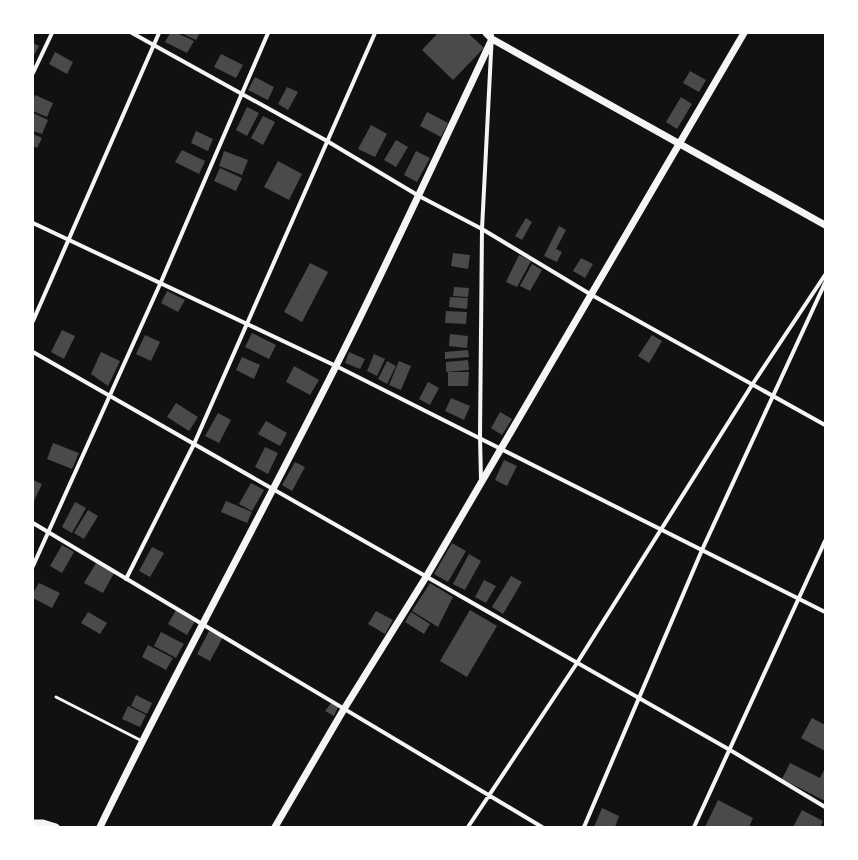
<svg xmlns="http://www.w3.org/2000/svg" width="858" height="860" font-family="'PT Sans Narrow',sans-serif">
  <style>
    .building { fill: #4a4a4a }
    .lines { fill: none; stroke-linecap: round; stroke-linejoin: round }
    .service { stroke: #f5f5f5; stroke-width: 3 }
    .minor { stroke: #f5f5f5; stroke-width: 4 }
    .tertiary { stroke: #f5f5f5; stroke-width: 7 }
  </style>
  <rect width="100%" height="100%" fill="#111"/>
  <path class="building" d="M 170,33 L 177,33 L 194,41 L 187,53 L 165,42 Z
    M 181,33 L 200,33 L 196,40 Z
    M 438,33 L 468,33 L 484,48 L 453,80 L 422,50 Z
    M 33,43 L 39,46 L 33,57 Z
    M 55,52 L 73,62 L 67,74 L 49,64 Z
    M 221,54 L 243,65 L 236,78 L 214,67 Z
    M 690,71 L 706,80 L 699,92 L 683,83 Z
    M 255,77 L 274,87 L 268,100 L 248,90 Z
    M 287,87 L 298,92 L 288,110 L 278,104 Z
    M 35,95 L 53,103 L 47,117 L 33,111 L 33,100 Z
    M 681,97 L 692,104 L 677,129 L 666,122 Z
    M 247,107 L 259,113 L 247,136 L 236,130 Z
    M 427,112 L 448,123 L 441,137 L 420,126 Z
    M 33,113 L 48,120 L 42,134 L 33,131 Z
    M 263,116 L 275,122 L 263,145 L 251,138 Z
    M 371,125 L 387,134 L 375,157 L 358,149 Z
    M 196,131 L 213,139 L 208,151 L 191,143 Z
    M 33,134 L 42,138 L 37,148 L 33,146 Z
    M 396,140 L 408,147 L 396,167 L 384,160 Z
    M 182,150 L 205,161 L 199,174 L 175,162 Z
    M 224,151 L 248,160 L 242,175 L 219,166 Z
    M 416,151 L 430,158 L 417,182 L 404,175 Z
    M 278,161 L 302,174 L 289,200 L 264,187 Z
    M 220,168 L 242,178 L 236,191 L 214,181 Z
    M 526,218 L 532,222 L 522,240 L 515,236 Z
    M 559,226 L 566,230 L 556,249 L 562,252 L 557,262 L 544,256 Z
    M 453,253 L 470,255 L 468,269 L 451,266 Z
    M 519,255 L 531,261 L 517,287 L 506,282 Z
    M 581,258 L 593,264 L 585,278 L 573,271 Z
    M 310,263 L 328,272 L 302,322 L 284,312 Z
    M 532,264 L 542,270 L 530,291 L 520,286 Z
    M 454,287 L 469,288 L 468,297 L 453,296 Z
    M 167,291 L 185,300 L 178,312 L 161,303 Z
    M 450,297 L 468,298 L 467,309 L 449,307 Z
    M 446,311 L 467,312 L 466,324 L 445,323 Z
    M 62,330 L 75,336 L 64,359 L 51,352 Z
    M 252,333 L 276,345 L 269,359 L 245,347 Z
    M 450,334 L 468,336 L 467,348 L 449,346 Z
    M 145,335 L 160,342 L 151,361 L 136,354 Z
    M 652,335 L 662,341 L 649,363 L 638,356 Z
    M 468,350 L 469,357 L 445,359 L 445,352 Z
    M 101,352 L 120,361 L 108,386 L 91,374 Z
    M 349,352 L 365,359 L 360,369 L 345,363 Z
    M 374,354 L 385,359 L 377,376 L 367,371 Z
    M 242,357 L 260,365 L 254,379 L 236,370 Z
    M 468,360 L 469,370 L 446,372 L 446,362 Z
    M 387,361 L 396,366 L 387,384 L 378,379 Z
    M 399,361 L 411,366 L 401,390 L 389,385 Z
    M 294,366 L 319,380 L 310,395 L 286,382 Z
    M 448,372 L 469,372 L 468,386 L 448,386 Z
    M 428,382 L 439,388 L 430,405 L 419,399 Z
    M 451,398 L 470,406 L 464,420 L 445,411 Z
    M 176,403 L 198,417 L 189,431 L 167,417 Z
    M 500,412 L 512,419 L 502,435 L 491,428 Z
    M 218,413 L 231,420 L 219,443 L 205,436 Z
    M 266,421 L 287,433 L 280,446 L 258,434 Z
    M 53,443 L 79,453 L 72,469 L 47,459 Z
    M 265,447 L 278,453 L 268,474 L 255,467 Z
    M 504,460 L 517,466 L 507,486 L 495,480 Z
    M 295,462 L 305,467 L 292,491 L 282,485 Z
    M 33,480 L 42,484 L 33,503 Z
    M 251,483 L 264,490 L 252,511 L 239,504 Z
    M 226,501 L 252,512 L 247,523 L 221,512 Z
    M 75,502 L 86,508 L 72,533 L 62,527 Z
    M 88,510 L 98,516 L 84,539 L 74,533 Z
    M 452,543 L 466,551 L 448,582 L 434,574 Z
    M 62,545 L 74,552 L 62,573 L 50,566 Z
    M 152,547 L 164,553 L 150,577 L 139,571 Z
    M 469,554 L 481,561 L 465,590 L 453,584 Z
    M 96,563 L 114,573 L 103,593 L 84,583 Z
    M 511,576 L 522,582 L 503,614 L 492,607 Z
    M 484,580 L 496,586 L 486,603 L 475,597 Z
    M 39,583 L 60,593 L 52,608 L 33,598 L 33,593 Z
    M 430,583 L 453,597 L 438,627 L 412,611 Z
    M 176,610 L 195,621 L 187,635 L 168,624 Z
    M 470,610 L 497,626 L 467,677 L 440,661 Z
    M 376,611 L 393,620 L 385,634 L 368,624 Z
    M 88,612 L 107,623 L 100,634 L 81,623 Z
    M 411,612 L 430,624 L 424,634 L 405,622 Z
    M 209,631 L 223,637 L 210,661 L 197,654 Z
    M 161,632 L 184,644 L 176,658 L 154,646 Z
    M 148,645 L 173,658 L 166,670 L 142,657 Z
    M 136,695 L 152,703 L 147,714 L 131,706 Z
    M 331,703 L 338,707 L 334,716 L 325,711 Z
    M 128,706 L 146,715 L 140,727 L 122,719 Z
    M 812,718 L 825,725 L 825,751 L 801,738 Z
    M 790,763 L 820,778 L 825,768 L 825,801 L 782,779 Z
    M 718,800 L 753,818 L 749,827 L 705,827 Z
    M 602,808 L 619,816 L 615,827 L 594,827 Z
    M 802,810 L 823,821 L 820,827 L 793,827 Z"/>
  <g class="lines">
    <path class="service" d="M 56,697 L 142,741"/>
    <path class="minor" d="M 132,33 L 327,141 L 419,196 L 482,229 L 590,294 L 825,425
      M 33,73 L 52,33
      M 33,223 L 336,366 L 825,612
      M 33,321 L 159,33
      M 33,352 L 730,750 L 825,807
      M 481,480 L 480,436 L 482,229 L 492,33
      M 33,523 L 542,827
      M 33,566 L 161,282 L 268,33
      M 126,579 L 194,444 L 375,33
      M 468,827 L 577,663 L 752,385 L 825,275
      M 584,827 L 702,550 L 825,283
      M 694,827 L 825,541"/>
    <path class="tertiary" d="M 486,33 L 492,39 L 825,225
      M 33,823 L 43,823 L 56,827
      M 100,827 C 175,672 259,520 336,366 C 390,258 441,148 492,39
      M 275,827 L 344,709 L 426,577 L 744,33"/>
  </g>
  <rect width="858" height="860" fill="none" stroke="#ffffff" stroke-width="68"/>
</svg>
